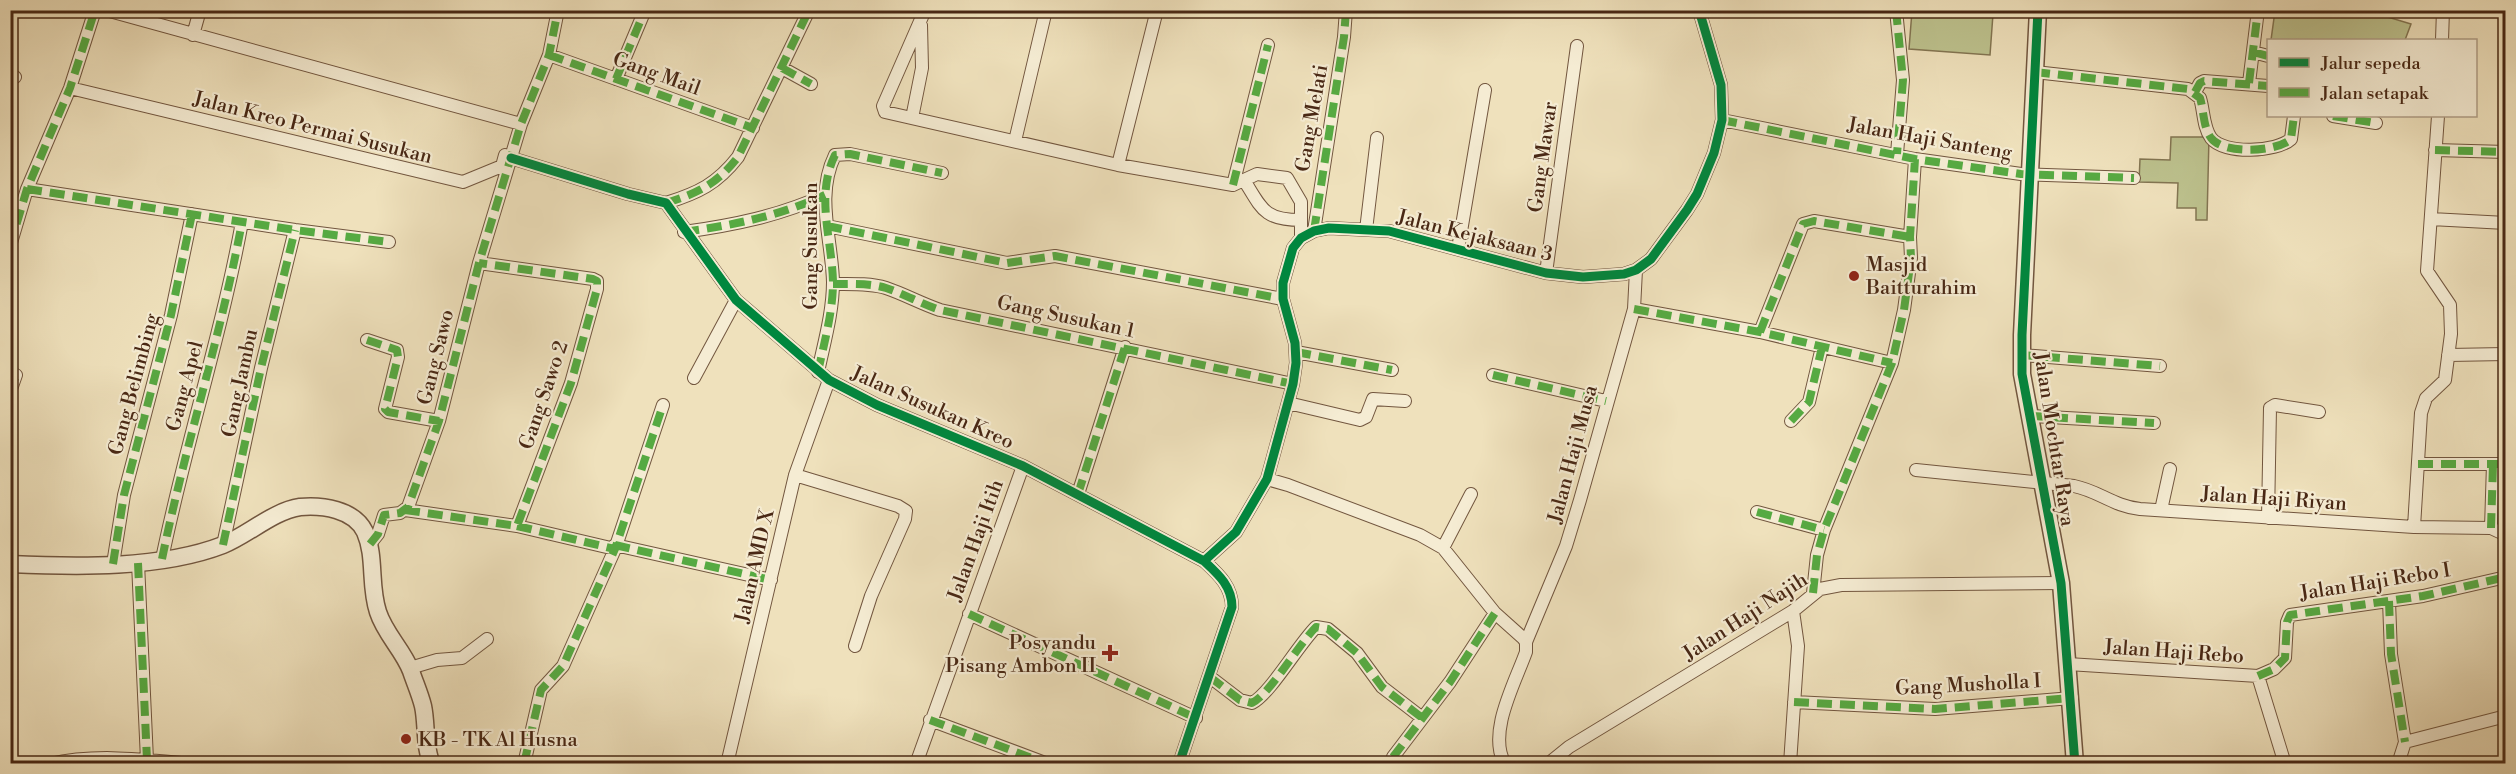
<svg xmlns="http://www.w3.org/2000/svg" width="2516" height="774" font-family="'Libre Bodoni',serif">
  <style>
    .green { fill: #bdc28e; stroke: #837552; stroke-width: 1.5 }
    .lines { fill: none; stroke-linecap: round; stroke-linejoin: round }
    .minor-casing { stroke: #72563f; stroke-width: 14 }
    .tertiary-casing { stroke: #72563f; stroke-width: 19 }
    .minor { stroke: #f5ecd3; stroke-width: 12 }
    .tertiary { stroke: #f5ecd3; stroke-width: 16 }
    .quiet { stroke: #56aa42; stroke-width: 8; stroke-dasharray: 15 8; stroke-linecap: butt }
    .cycleway-casing { stroke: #f5ecd3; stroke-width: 13 }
    .cycleway { stroke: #00873e; stroke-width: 9 }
    .poi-dot { fill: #8f2418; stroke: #f5ecd3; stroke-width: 2 }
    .labels { text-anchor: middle; stroke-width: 4.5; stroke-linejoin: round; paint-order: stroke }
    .street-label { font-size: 20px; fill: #492815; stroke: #f5ecd3 }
    .poi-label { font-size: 20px; fill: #492815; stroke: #f5ecd3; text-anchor: start }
  </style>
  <rect width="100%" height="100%" fill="#efe1bc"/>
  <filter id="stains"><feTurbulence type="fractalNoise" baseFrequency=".00333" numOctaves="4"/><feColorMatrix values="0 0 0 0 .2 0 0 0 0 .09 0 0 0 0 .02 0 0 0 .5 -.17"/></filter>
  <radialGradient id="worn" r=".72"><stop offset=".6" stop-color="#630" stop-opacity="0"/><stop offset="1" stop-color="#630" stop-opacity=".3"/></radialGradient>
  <path class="green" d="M 1912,11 L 1993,14 L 1990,55 L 1909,49 Z
    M 2275,11 L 2368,11 L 2411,24 L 2405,40 L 2271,40 Z
    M 2171,137 L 2209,137 L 2207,220 L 2196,220 L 2196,208 L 2177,208 L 2178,183 L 2139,182 L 2140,159 L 2170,160 Z"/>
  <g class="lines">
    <defs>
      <path id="minor" d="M 106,10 L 521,124
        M 925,10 L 883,106 L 885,112 L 1118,165 L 1157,10
        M 1896,10 L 1903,80 L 1897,154
        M 193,35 L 200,10
        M 2442,40 L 2443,10
        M 2253,52 L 2268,56
        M 549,55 L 753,128
        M 782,68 L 811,84
        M 2035,72 L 2188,89 L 2200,98 C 2204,111 2203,127 2211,138 C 2224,155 2277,152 2291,139 L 2294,116
        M 10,75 L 15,77
        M 616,79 L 645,10
        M 2249,83 L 2258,10
        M 70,88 L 463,182 L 502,166 L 505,155
        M 2195,92 L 2200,83 L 2204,81 L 2268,86
        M 2333,116 L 2376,123
        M 912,118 L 922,68 L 921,25
        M 1722,120 L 1915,159 L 2021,174 L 2134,178
        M 1015,141 L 1046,10
        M 2435,150 L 2506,152
        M 511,158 L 628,194 L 666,203 L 736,300 L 829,380 L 877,405 L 1023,466 L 1204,561 C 1218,574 1232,586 1232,607 L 1179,764
        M 1118,165 L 1233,185 L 1257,174 L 1287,178 L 1301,202 L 1301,238
        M 1244,180 C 1262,209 1264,220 1301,220
        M 1233,185 L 1268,45
        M 27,189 L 295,230 L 389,242
        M 666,203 C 698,193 717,184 738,157 L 809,10
        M 2431,219 L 2506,223
        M 827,226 L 1007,263 L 1055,256 L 1283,299
        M 1366,230 L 1377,138
        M 1314,231 L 1344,37 L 1346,10
        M 684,232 C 734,225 779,216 825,195
        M 10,246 L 27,189 L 70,88 L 95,10
        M 1458,249 L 1485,90
        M 1546,273 L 1577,46
        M 833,284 C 850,284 870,283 886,288 C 904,294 922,304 940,310 L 1293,384
        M 1634,309 L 1760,332 L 1892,363
        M 1760,332 L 1803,224 L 1814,221 L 1910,237
        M 367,340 L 397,350 L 398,357 L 385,409 L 388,412 L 439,421
        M 1296,352 L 1392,370
        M 2022,355 L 2160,366
        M 2448,355 L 2506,354
        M 818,372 C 824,343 833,312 833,282 C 832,239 815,196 835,155 L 850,154 L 942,173
        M 1493,375 L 1606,401
        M 694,378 L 736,300
        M 10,392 L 16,375
        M 1288,403 L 1360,420 L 1366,417 L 1373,399 L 1405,401
        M 2030,416 L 2154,423
        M 1791,421 L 1809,402 L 1822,347
        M 2418,464 L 2506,464
        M 1916,470 L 2074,486 C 2099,491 2113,506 2140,509 L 2414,527 L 2491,528 L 2506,535
        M 795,475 L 898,506 L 906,511 L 905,519 L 871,596 L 855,646
        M 1267,479 L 1288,485 L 1420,535 L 1443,548 L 1495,613 L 1523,638 L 1526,642 L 1526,652 C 1515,683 1487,733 1505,764
        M 1078,494 L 1125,347
        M 405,510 L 517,526 L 571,383 L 597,289 L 597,281 L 593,279 L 479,263
        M 2161,510 L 2170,469
        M 1757,512 L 1824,530
        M 2268,518 L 2270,408 L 2275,405 L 2319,412
        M 517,526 L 615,549 L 663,405
        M 2414,527 L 2421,413 L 2426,398 L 2445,380 L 2451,334 L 2450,305 L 2427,271 L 2438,116
        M 2491,528 L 2493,464
        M 370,544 L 378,534 L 384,515 L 400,513 L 408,507 L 439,421 L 479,263 L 521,124 L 549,55 L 558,10
        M 223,545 L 261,368 L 295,230
        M 615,545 L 771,580
        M 1443,548 L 1471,494
        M 162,559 C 185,446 221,336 242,222
        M 1204,561 L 1236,532 L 1267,479 L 1293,384 L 1296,363 L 1295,343 L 1283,299 L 1283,283 L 1293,248 L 1301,238 L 1314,231 L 1329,228 L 1389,231 L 1546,273 L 1583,277 L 1624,274 L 1636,270 L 1651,259 L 1687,210 L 1697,194 L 1714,153 L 1722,120 L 1721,85 L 1699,10
        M 138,563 L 147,760
        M 113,564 L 124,495 L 171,315 L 192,214
        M 1813,593 L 1817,555 L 1824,530 L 1892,363 L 1904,310 L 1911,258 L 1910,237 L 1915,159
        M 2389,601 L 2391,654 L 2405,742
        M 969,614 L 1196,718
        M 1526,642 L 1566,546 L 1580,500 L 1634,309 L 1636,270
        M 2068,664 L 2258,676 L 2274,669 L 2285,658 L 2287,622 L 2290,615 L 2423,596 L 2506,577
        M 410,668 L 437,660 L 462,658 L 487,639
        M 2258,676 L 2285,764
        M 1210,677 L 1240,700 L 1252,703 C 1270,694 1298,645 1316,627 L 1328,629 L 1357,653 L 1382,687 L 1421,717
        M 1794,702 L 1935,709 L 2072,698
        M 930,720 L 1048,764
        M 1393,757 L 1450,682 L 1495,613
        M 50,764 C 96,753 147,760 193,764
        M 411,764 L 431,763
        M 524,764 L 541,690 L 563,666 L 615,549
        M 727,764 L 795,475 L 829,380
        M 916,764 L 1023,466
        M 1548,764 L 1569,747 L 1793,611 L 1820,589 L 1841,585 L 2061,583
        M 1790,764 L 1798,646 L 1793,611
        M 2398,764 L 2405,742 L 2506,716"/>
      <path id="tertiary" d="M 2038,10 L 2022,335 L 2022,374 L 2061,583 L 2075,764
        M 10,564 C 76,567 161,569 223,545 C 248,535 273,511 300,507 C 322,505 354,509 365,532 C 376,557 369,585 378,612 C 385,634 403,650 411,671 C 415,683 420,694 423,706 C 427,724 424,748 432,764"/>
    </defs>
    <use href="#minor" class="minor-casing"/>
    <use href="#tertiary" class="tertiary-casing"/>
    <use href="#minor" class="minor"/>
    <use href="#tertiary" class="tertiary"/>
    <path class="quiet" d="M 1896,10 L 1903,80 L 1897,154
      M 2253,52 L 2268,56
      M 549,55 L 753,128
      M 782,68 L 811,84
      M 2035,72 L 2188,89 L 2200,98 C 2204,111 2203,127 2211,138 C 2224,155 2277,152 2291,139 L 2294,116
      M 10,75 L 15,77
      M 616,79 L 645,10
      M 2249,83 L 2258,10
      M 2195,92 L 2200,83 L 2204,81 L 2268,86
      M 2333,116 L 2376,123
      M 1722,120 L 1915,159 L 2021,174 L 2134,178
      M 2435,150 L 2506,152
      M 1233,185 L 1268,45
      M 27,189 L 295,230 L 389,242
      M 666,203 C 698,193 717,184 738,157 L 809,10
      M 827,226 L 1007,263 L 1055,256 L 1283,299
      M 1314,231 L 1344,37 L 1346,10
      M 684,232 C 734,225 779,216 825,195
      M 10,246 L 27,189 L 70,88 L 95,10
      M 833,284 C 850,284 870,283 886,288 C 904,294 922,304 940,310 L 1293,384
      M 1634,309 L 1760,332 L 1892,363
      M 1760,332 L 1803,224 L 1814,221 L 1910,237
      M 367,340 L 397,350 L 398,357 L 385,409 L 388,412 L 439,421
      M 1296,352 L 1392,370
      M 2022,355 L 2160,366
      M 818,372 C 824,343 833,312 833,282 C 832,239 815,196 835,155 L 850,154 L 942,173
      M 1493,375 L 1606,401
      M 10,392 L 16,375
      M 2030,416 L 2154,423
      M 1791,421 L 1809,402 L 1822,347
      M 2418,464 L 2506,464
      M 1078,494 L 1125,347
      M 405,510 L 517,526 L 571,383 L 597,289 L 597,281 L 593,279 L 479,263
      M 1757,512 L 1824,530
      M 517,526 L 615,549 L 663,405
      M 2491,528 L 2493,464
      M 370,544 L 378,534 L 384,515 L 400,513 L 408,507 L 439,421 L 479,263 L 521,124 L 549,55 L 558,10
      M 223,545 L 261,368 L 295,230
      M 615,545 L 771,580
      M 162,559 C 185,446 221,336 242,222
      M 138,563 L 147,760
      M 113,564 L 124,495 L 171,315 L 192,214
      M 1813,593 L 1817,555 L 1824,530 L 1892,363 L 1904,310 L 1911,258 L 1910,237 L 1915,159
      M 2389,601 L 2391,654 L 2405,742
      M 969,614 L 1196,718
      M 2258,676 L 2274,669 L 2285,658 L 2287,622 L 2290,615 L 2423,596 L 2506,577
      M 1210,677 L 1240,700 L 1252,703 C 1270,694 1298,645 1316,627 L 1328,629 L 1357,653 L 1382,687 L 1421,717
      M 1794,702 L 1935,709 L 2072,698
      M 930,720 L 1048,764
      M 1393,757 L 1450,682 L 1495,613
      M 66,764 L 66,760
      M 524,764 L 541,690 L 563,666 L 615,549"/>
    <defs>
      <path id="cycleway" d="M 2038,10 L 2022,335 L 2022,374 L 2061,583 L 2075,764
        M 511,158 L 628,194 L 666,203 L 736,300 L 829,380 L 877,405 L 1023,466 L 1204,561 C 1218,574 1232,586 1232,607 L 1179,764
        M 1204,561 L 1236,532 L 1267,479 L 1293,384 L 1296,363 L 1295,343 L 1283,299 L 1283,283 L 1293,248 L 1301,238 L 1314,231 L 1329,228 L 1389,231 L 1546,273 L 1583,277 L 1624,274 L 1636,270 L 1651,259 L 1687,210 L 1697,194 L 1714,153 L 1722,120 L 1721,85 L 1699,10"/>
    </defs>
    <use href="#cycleway" class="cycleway-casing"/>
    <use href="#cycleway" class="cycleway"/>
  </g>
  <g class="poi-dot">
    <circle cx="1854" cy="276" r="6"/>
    <path d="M1107 644h6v6h6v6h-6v6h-6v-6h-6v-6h6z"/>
    <circle cx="406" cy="739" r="6"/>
  </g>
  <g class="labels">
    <g class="street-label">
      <text transform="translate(657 73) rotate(20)" y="7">Gang Mail</text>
      <text transform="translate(1311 118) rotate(-80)" y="7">Gang Melati</text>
      <text transform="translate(313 127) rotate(14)" y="7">Jalan Kreo Permai Susukan</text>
      <text transform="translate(1930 138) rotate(10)" y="7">Jalan Haji Santeng</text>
      <text transform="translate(1542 157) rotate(-82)" y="7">Gang Mawar</text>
      <text transform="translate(1475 235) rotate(14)" y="7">Jalan Kejaksaan 3</text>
      <text transform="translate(810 246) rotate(-90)" y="7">Gang Susukan</text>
      <text transform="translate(1066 316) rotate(12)" y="7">Gang Susukan 1</text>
      <text transform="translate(435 357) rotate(-76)" y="7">Gang Sawo</text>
      <text transform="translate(239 383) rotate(-78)" y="7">Gang Jambu</text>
      <text transform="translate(133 384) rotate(-75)" y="7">Gang Belimbing</text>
      <text transform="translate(184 386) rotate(-75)" y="7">Gang Apel</text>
      <text transform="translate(543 395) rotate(-71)" y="7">Gang Sawo 2</text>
      <text transform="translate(933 407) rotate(24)" y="7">Jalan Susukan Kreo</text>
      <text transform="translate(2055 439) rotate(81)" y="7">Jalan Mochtar Raya</text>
      <text transform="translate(1572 454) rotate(-75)" y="7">Jalan Haji Musa</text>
      <text transform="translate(2274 498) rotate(4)" y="7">Jalan Haji Riyan</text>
      <text transform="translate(975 540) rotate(-70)" y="7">Jalan Haji Itih</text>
      <text transform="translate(754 566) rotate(-77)" y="7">Jalan AMD X</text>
      <text transform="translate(2375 581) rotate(-9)" y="7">Jalan Haji Rebo I</text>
      <text transform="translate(1745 616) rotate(-33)" y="7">Jalan Haji Najih</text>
      <text transform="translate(2174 651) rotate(4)" y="7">Jalan Haji Rebo</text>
      <text transform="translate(1968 684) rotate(-3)" y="7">Gang Musholla I</text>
    </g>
    <g class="poi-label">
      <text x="1866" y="271">Masjid<tspan x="1866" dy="23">Baitturahim</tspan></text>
      <text x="1096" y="649" text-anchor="end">Posyandu<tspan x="1096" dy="23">Pisang Ambon II</tspan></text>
      <text x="418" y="746">KB - TK Al Husna</text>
    </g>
  </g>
  <rect width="2516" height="774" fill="none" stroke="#efe1bc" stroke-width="36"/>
  <rect x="12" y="12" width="2492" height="750" fill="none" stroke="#492815" stroke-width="3"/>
  <rect x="18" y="18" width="2480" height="738" fill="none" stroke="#492815" stroke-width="1.5"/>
  <rect x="2267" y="39" width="210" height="78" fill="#f5ecd3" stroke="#b09e87" stroke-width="1.5"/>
  <rect x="2279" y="58" width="30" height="9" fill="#00873e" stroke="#b09e87" stroke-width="1.5"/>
  <text x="2321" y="69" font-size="18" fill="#492815">Jalur sepeda</text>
  <rect x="2279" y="88" width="30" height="9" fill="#56aa42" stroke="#b09e87" stroke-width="1.5"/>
  <text x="2321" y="99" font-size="18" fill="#492815">Jalan setapak</text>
  <rect width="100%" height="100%" filter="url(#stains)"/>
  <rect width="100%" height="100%" fill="url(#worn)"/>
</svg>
